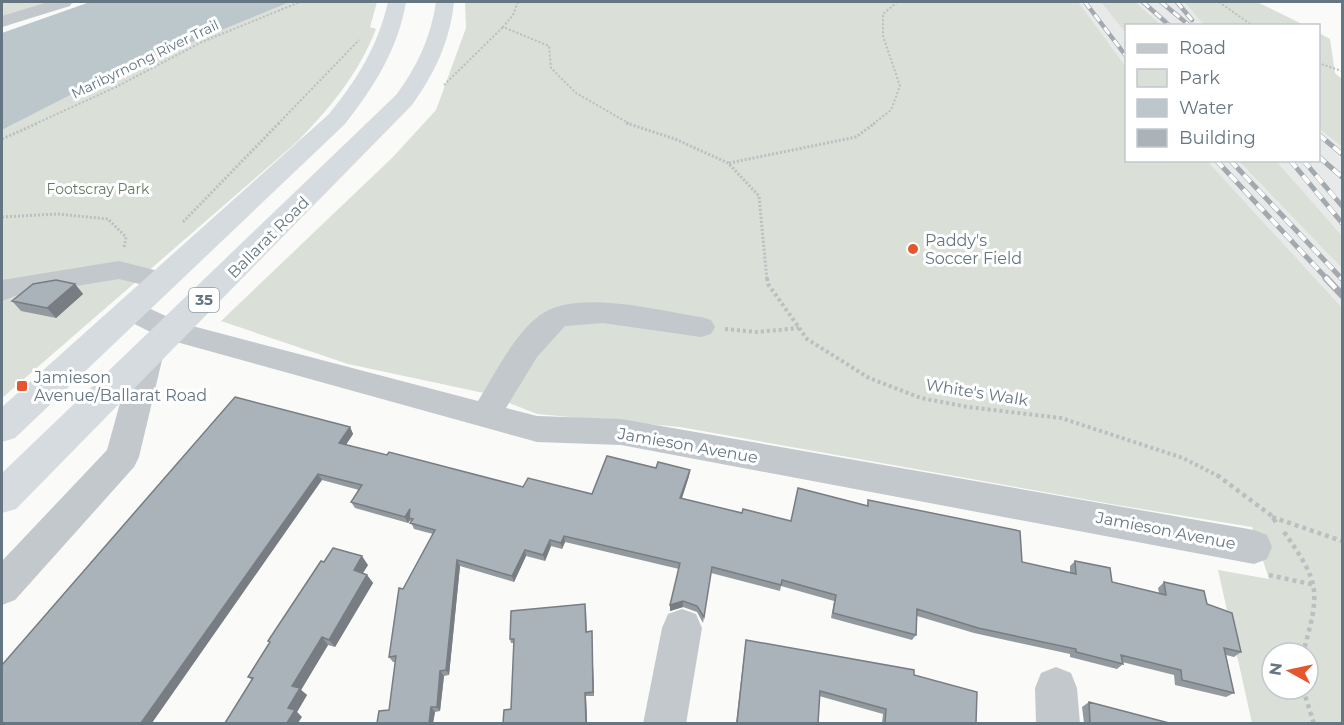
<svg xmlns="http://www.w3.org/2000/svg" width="1344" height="725" font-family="Montserrat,sans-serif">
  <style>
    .built { fill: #e8e9e9 }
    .green { fill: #dadfd7; fill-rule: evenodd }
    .water { fill: #bbc7cb }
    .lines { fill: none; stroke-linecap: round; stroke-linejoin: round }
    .path-far3 { stroke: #bbbfc2; stroke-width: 2; stroke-dasharray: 2 2; stroke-linecap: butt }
    .path-far2 { stroke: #bbbfc2; stroke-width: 3; stroke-dasharray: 2 2; stroke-linecap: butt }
    .path-far1 { stroke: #bbbfc2; stroke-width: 4; stroke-dasharray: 3 3; stroke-linecap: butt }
    .path { stroke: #bbbfc2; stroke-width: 4.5; stroke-dasharray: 4 4; stroke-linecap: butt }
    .minor { fill: #c3c8cc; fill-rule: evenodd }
    .highway { fill: #d6dbdf; fill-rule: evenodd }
    .rail-far2-casing { stroke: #a2aab0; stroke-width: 4.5 }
    .rail-far1-casing { stroke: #a2aab0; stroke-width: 5 }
    .rail-casing { stroke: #a2aab0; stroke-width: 7 }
    .rail-far2 { stroke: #fff; stroke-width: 3; stroke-dasharray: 8; stroke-linecap: butt }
    .rail-far1 { stroke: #fff; stroke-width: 4; stroke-dasharray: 10; stroke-linecap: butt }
    .rail { stroke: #fff; stroke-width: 4.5; stroke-dasharray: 14; stroke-linecap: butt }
    .wall { fill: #929a9f }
    .shaded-wall { fill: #777d82 }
    .building { fill: #aab3b9; stroke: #777d82; stroke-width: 1.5 }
    .poi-dot { fill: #e4572e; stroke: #fff; stroke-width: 2 }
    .labels { text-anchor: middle; stroke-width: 6; stroke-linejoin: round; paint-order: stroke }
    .far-street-label { font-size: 14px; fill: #657683; stroke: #fff }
    .far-park-label { font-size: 14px; fill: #687a64; stroke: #fff }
    .shield { fill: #fff; stroke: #939fa8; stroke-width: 1.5 }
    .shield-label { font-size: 15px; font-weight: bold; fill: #657683 }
    .street-label { font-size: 16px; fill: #657683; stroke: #fff }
    .poi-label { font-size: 16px; fill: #657683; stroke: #fff; text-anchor: start }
  </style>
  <rect width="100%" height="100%" fill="#fafaf8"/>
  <path class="built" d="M 1070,2 L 1233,2 L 1278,25 L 1126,26 L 1126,81 Z
    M 1319,67 L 1342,82 L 1342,313 L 1200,161 L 1318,160 Z"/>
  <path class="green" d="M 2,2 L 77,2 L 2,27 Z
    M 290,2 L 377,2 L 370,27 L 376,29 C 359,73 331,107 298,141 L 2,398 L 2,130 L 92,84 L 101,83 L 104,78 Z
    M 465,2 L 1078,2 L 1126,67 L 1126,160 L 1207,161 L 1342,308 L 1342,723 L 1252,723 L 1218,570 L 1269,579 L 1252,527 L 1117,505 L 680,427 L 537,414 L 484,393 L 348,364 L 221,321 L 393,157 L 436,110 L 466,28 ZM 1272,653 L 1308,653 L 1308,689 L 1272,689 Z
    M 1101,2 L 1135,2 L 1161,25 L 1126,26 L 1126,33 Z
    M 1185,2 L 1257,2 L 1304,25 L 1204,25 Z
    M 1319,33 L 1330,39 L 1335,73 L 1342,79 L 1342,147 L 1319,128 Z
    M 1239,161 L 1276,161 L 1342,236 L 1342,268 Z"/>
  <path class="water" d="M 90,2 L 290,2 L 104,78 L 101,84 L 92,84 L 2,130 L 2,33 Z"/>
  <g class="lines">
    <path class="path-far3" d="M 518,2 L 513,15 L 503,27 L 549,46 L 551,68 L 576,93 L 630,124
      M 1219,2 L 1253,26
      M 1318,63 L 1342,71
      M 444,85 L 503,27
      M 35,124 L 116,87 L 202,42 L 300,2
      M 278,124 L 359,40
      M 873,124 L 891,110 L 900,86 L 883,36 L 883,14 L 897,2"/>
    <path class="path-far2" d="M 626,123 L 675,139 L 728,163 L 759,196 L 767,280
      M 2,139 L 38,123
      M 729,163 L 856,137 L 875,123
      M 2,217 L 57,214 L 108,219 L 126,237 L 124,248
      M 183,222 L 279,123"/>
    <path class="path-far1" d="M 767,278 L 768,284 L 807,339 L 869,378 L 921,398 L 968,407 L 1061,418 L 1183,458 L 1220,477
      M 725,329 L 757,332 L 799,328"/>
    <path class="path" d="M 1217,475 L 1272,516 L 1277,524
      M 1272,517 L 1342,541
      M 1284,532 C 1321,584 1320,592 1303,653
      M 1269,575 L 1315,585
      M 1303,689 L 1314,724"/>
    <path class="minor" d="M 48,2 L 72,2 L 70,6 L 2,27 L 2,16 Z
      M 119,261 L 174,275 L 178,281 L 174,287 L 164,290 L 119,279 L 15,296 L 2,301 L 2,280 Z
      M 131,300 L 181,323 L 478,401 C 495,374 517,328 545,312 C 583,290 659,311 701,317 L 711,320 L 715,327 L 711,334 L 701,337 L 603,323 L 565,326 L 537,357 L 506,408 L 537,416 L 621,419 L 1254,530 L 1267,535 L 1272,547 L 1267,559 L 1254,564 L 621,445 L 537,442 L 162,338 L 121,317 L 117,310 L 121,303 Z
      M 148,345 L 159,348 L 163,356 L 139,457 L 134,467 L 15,600 L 2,605 L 2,561 L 107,450 L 133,356 L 137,348 Z
      M 682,609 L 696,614 L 702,628 L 686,724 L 643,724 L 662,628 L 668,614 Z
      M 1056,667 L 1071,673 L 1077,688 L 1080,724 L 1036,724 L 1035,688 L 1041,673 Z"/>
    <path class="highway" d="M 388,2 L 406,2 C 398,49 374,87 345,124 L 15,438 L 2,442 L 2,407 L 329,114 C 357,80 378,46 388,2 Z
      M 436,2 L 454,2 C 450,41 435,73 412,105 L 16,509 L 2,513 L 2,473 L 396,95 C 417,67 431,37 436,2 Z"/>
    <defs>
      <path id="rail-far2" d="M 1085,2 L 1126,56
        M 1143,2 L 1170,26
        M 1161,2 L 1190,26
        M 1177,2 L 1192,20"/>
      <path id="rail-far1" d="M 1318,134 L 1342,154
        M 1318,156 L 1342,177
        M 1216,160 L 1328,280
        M 1230,160 L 1342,279
        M 1290,160 L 1342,223
        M 1303,160 L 1342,206"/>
      <path id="rail" d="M 1326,278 L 1342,295"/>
    </defs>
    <use href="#rail-far2" class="rail-far2-casing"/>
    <use href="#rail-far1" class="rail-far1-casing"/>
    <use href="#rail" class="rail-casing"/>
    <use href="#rail-far2" class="rail-far2"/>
    <use href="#rail-far1" class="rail-far1"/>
    <use href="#rail" class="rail"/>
  </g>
  <path class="wall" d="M 75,284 L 83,294 L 56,318 L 21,311 L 12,301 Z
    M 350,427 L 353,434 L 346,445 L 387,455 L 523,487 L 592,494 L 656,468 L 690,470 L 689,476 L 682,498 L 742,513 L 790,521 L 867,505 L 868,500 L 1022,562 L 1070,573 L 1070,566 L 1075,561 L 1112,582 L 1159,593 L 1158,588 L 1164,582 L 1207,604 L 1241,652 L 1234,657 L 1226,655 L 1234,693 L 1226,697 L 1175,685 L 1174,675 L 1122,662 L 1123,664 L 1117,669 L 1070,657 L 1070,654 L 974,633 L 917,616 L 916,635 L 912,640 L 831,618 L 834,601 L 781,586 L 780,591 L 711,573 L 703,623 L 697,612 L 683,607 L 670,611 L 679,569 L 565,542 L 562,549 L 551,546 L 545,561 L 526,556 L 514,582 L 460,566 L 449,675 L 444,676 L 440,711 L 435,712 L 433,723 L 377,723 L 389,710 L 395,662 L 393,662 L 389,657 L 403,589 L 433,534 L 414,529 L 410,520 L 408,523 L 355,508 L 351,502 L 359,490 L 322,480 L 2,723 Z
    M 368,565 L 363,573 L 367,575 L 373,583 L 335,647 L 328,645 L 301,690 L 307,695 L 297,712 L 302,717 L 248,677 L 270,643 L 268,641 Z
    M 586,609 L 587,632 L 592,631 L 592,635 L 594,696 L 586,696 L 587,723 L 503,723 L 511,709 L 514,643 L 511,643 L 510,639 Z
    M 745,646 L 914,675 L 976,723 L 882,723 L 883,714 L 819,696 L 818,723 L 736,723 Z
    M 1089,702 L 1169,723 L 1084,723 L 1082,707 Z"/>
  <path class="shaded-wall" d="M 75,284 L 83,294 L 56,318 L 47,308 Z
    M 350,427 L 353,434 L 343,449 L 339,443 Z
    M 690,470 L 689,476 L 680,504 L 680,498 Z
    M 318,474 L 322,480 L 152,723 L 141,723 Z
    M 410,509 L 409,518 L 410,520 L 408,523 L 405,517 Z
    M 564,536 L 565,542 L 562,549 L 561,543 Z
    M 550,540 L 551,546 L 545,561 L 543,555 Z
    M 525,550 L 526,556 L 514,582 L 512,576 Z
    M 362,556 L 368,565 L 359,579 L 354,570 Z
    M 457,560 L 460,566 L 449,675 L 446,670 Z
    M 367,575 L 373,583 L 335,647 L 329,640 Z
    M 683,601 L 683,607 L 670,611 L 670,605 Z
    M 592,631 L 592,635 L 594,696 L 593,692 Z
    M 322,637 L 328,645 L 301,690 L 307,695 L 297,712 L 302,717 L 298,723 L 287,723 L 288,708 L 292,686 Z
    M 440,671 L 444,676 L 440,711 L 437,707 Z
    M 585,693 L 586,696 L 587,723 L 586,723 Z
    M 431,707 L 435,712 L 433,723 L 429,723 Z"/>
  <path class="building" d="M 56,280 L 75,284 L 47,308 L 12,301 L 33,284 Z
    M 235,397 L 350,427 L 339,443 L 387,455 L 389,452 L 523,487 L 528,478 L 592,494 L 607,456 L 656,468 L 658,462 L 690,470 L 680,498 L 742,513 L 743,509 L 791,521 L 798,488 L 868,506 L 868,500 L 1020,531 L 1022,562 L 1076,574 L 1075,561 L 1110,568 L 1112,582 L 1166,595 L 1164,582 L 1204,591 L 1207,604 L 1232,613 L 1241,652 L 1224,648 L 1234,693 L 1182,680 L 1181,670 L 1121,655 L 1123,664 L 1076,652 L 1076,649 L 978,628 L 917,609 L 916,635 L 833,613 L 836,595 L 782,580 L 781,585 L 712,567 L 704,617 L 697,606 L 683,601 L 670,605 L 680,563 L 564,536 L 561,543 L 550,540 L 543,555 L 525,550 L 512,576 L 457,560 L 446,670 L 440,671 L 437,707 L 431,707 L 429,723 L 377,723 L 379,711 L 389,710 L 396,656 L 389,657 L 399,588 L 403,589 L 435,530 L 410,523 L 413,519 L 409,518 L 410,509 L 405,517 L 351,502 L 362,485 L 318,474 L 141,723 L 2,723 L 2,665 Z
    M 333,548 L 362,556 L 354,570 L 367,575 L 329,640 L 322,637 L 292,686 L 300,688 L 288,708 L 295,710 L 287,723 L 225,723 L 253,678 L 248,677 L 270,642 L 268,641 L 321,561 L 324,562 Z
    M 585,604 L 586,632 L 592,631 L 593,692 L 585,693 L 586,723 L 503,723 L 504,710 L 511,709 L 514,639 L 510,639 L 511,611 Z
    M 746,640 L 914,670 L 914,675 L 977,692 L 976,723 L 885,723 L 886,709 L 820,691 L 818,723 L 737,723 Z
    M 1089,702 L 1169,723 L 1090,723 Z"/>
  <g class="poi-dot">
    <circle cx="913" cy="249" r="6"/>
    <rect x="16" y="380" width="12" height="12" rx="3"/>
  </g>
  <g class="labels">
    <g class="far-street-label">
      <text transform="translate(145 59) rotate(-26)" y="5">Maribyrnong River Trail</text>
    </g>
    <g class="far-park-label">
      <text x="98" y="194">Footscray Park</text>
    </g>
    <rect class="shield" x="189" y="288" width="30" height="24" rx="4.5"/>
    <g class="shield-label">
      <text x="204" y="305">35</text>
    </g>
    <g class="street-label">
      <text transform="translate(268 237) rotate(-45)" y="6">Ballarat Road</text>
      <text transform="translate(977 392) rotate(9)" y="6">White's Walk</text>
      <text transform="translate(688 445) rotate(10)" y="6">Jamieson Avenue</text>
      <text transform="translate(1166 530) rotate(11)" y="6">Jamieson Avenue</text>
    </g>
    <g class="poi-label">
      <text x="925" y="246">Paddy's<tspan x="925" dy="18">Soccer Field</tspan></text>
      <text x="34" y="383">Jamieson<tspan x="34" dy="18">Avenue/Ballarat Road</tspan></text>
    </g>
  </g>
  <rect width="1344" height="725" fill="none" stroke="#657683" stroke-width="6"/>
  <rect x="1125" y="24" width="195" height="138" fill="#ffffff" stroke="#c1c8cd" stroke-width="1.5"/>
  <rect x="1137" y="44" width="30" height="9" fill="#c3c8cc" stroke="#c1c8cd" stroke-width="1.5"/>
  <text x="1179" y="54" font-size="18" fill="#657683">Road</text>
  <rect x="1137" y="69" width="30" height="18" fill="#dadfd7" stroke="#c1c8cd" stroke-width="1.5"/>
  <text x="1179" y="84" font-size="18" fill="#657683">Park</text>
  <rect x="1137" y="99" width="30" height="18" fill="#bbc7cb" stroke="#c1c8cd" stroke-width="1.5"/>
  <text x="1179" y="114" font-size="18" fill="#657683">Water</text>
  <rect x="1137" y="129" width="30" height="18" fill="#aab3b9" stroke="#c1c8cd" stroke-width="1.5"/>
  <text x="1179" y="144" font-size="18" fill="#657683">Building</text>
  <g transform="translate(1290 671) rotate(278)"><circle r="28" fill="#ffffff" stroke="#c1c8cd" stroke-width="1.5"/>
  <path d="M0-4.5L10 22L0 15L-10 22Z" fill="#e4572e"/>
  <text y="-9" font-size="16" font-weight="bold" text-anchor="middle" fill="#657683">N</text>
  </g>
</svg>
